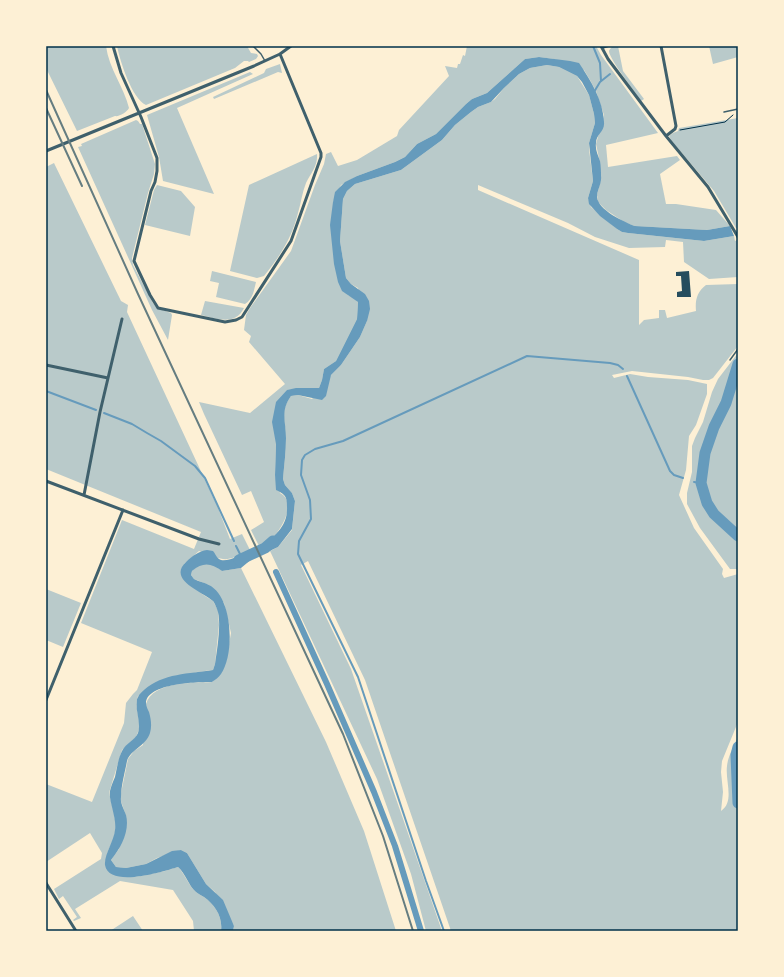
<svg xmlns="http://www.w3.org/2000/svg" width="784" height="977" font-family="'Space Grotesk',sans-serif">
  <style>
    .green { fill: #b9caca }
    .water { fill: #669bbc }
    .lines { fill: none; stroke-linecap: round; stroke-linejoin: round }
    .stream { stroke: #669bbc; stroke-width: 2 }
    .canal { stroke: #669bbc; stroke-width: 6 }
    .river { stroke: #669bbc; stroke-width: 11 }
    .building { fill: #264d5e }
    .path { stroke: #003049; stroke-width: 1 }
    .service { stroke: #3f606c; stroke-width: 1.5 }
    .minor { stroke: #3f606c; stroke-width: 3 }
    .rail { stroke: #657d81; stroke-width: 2 }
    .neatline { fill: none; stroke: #003049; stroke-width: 1.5 }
  </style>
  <rect width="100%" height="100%" fill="#fdf0d5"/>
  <path class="green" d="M 46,46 L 106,46 C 109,69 124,87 129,108 C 127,112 119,117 115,116 L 77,131 L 46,68 Z
    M 117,46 L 247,46 L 251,53 L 257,54 L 258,56 L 256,59 L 249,62 L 248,61 L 244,61 L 235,68 L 146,105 C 132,99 120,61 117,46 Z
    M 467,46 L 505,47 L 521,46 L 596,46 L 601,55 L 658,133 L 606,145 L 608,167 L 677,156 L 680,160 L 660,174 L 666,204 L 676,204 L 716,210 L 730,226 L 707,230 L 635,226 L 626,223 L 618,218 L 606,210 L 598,202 L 597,195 L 601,179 L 600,163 L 596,144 L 604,115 L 596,91 L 590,80 L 584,70 L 554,59 L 539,57 L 525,59 L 487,93 L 472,99 L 466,104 L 436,134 L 417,144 L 405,157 L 395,162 L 357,176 L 341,185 L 333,202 L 348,295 L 355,298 L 358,302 L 357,319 L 336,361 L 324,369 L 322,380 L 319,388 L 287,390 L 276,443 L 275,475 L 280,493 C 296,501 284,525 275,535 C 271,540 264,543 259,546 L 251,530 L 264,522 L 251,491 L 242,495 L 204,414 L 199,402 L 250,413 L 285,384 L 249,342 L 251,336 L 244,330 L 246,315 L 250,308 L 291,251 L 315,185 L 324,164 L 326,154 L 331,152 L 338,166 L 357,160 L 397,136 L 399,130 L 449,76 L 445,66 L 457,68 L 458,64 L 460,64 L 463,55 L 465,56 Z
    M 613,46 L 618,46 L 623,71 L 644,99 L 641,101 C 636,94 608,57 609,51 C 609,50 612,47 613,46 Z
    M 709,46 L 737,46 L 738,57 L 713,64 Z
    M 280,64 L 282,73 L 278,72 L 214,99 L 213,97 L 264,73 L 266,69 Z
    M 547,65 L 559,67 L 577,76 L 589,95 L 594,114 L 595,123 L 589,143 L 589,149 L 593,181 L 588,198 L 591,207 L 617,229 L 622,232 L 628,233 L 704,241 L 734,236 L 735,241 L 737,240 L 738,242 L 738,277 L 709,279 L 684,262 L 683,242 L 666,240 L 665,247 L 629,248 L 595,237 L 568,223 L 478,185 L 478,190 L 639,260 L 639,325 L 644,320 L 659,318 L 659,310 L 665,310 L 667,318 L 696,311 C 695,300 697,292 706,285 L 738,284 L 738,346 L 713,378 L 709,380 L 703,380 L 688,377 L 632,371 L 612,375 L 614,378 L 630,374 L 648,377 L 688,380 L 707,384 L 707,394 L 696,425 L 689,436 L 686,470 L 679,495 L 694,528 L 723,569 L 722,574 L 724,578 L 738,574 L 738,722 L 722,761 L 721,772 L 723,792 L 721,811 C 735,802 725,781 727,766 C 728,756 734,746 738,736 L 738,931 L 451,931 L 365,680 L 308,561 L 301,565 L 351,669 L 442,931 L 426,931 L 411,874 L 377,779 L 270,551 L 278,547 L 292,530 L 295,501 L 292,493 L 285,485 L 283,479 C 284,466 286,452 286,438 C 286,422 279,412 291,396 L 298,395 L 312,399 L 331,375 L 341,365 L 360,337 L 367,321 L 358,288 L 351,284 L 346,278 L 340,241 L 343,199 L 347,191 L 355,184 L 401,170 L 442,140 L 455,125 L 471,112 L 478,107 L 491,102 L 495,99 L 504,88 L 519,74 L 530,68 Z
    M 250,72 L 253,74 L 177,108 L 214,194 L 163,181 L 159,157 L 147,115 Z
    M 738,118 L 738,228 L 736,228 L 714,191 L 671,140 L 669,136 L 673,133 L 678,131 L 679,128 Z
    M 136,120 L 138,121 L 140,124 L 142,124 L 155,164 L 154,174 L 148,193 L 132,258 L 133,265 L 153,303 L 157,308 L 171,313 L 172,315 L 168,340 L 152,310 L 78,147 L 82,146 L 81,144 Z
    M 317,154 C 318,166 311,173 306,183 C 302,193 301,203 298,213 C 292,238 280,256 264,276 L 257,278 L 230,271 L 249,185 Z
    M 54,163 L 121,301 L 128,305 L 127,312 L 218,508 L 230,539 L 242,534 L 250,550 C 224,563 226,561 199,551 L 185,563 L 181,571 L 202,594 L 213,601 L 218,610 L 219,625 L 215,664 L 213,670 L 197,672 L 138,696 L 136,703 L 140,727 L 136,737 L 122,750 L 109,793 L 114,813 L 116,826 L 114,838 L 108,851 L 105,864 L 136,877 L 165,871 L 178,867 C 185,874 188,885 196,892 C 198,894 201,895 204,897 C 215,905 223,917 221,931 L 194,931 L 193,921 L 173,890 L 120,881 L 75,909 L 81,918 L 74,921 L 73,920 L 77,917 L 63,896 L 59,899 L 54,889 L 101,859 L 102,853 L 90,833 L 46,862 L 46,784 L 92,802 L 124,723 L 126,703 L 133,694 L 137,690 L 152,652 L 81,623 L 122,520 L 194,549 L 201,532 L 46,469 L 46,167 Z
    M 157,185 L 181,191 L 195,207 L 190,236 L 145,225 L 154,190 Z
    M 212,271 L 256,282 C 254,290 253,299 245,304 L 216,297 L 219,283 L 210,281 Z
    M 205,301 L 244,308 C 235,326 217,319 201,315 Z
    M 738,353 L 738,569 L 730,569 L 700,528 L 687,504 L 687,493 L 692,472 L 692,446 L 695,438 L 703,422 L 712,392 L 718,379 Z
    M 205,563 L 214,565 L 222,571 L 241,568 L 326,742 L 364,831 L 396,931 L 233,931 L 234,926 L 215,892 L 206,884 L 187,853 L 181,850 L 157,858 L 146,864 L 126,868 L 116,867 L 111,860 L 119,849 L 126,816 L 120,798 L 128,759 L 134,751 L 143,745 L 146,704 C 153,681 193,683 212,682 L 221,673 L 226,661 L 231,633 L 224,603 L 209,585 L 194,579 L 191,575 L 192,571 L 197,566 Z
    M 46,589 L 81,603 L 63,647 L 46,640 Z
    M 133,916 L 143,931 L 110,931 Z"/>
  <path class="water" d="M 539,57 L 570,61 L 579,63 C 591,81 603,100 604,122 C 605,132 596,134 596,143 C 595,150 598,155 600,161 C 601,166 601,172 601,176 C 602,183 597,190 597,197 C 598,210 624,222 635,226 L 707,230 L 730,226 L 734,236 L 704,241 L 628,233 L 622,232 L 617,229 L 600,216 L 589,204 L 588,198 L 593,181 L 589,143 L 595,123 L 594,114 L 589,95 L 582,82 L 577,76 L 559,67 L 547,65 L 530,68 L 519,74 L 504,88 L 491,102 L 478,107 L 471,112 L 455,125 L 442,140 L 401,170 L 355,184 L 347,191 L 343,199 L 340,241 L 346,278 L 351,284 L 365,294 L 369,301 L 370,309 L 367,321 L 360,337 L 341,365 L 331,375 L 326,396 L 322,400 L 298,395 L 291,396 C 280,411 286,422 286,438 C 286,452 284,466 283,479 L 285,485 L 292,493 L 295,501 L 292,529 L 278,547 L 263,554 L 259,546 C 274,538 288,526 287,507 C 287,503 287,498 284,495 C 282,493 279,491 276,490 L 275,475 L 276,444 L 272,422 L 276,402 L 287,390 L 296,388 L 319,388 L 322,380 L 324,369 L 336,361 L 357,319 L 358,302 L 342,291 L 338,282 L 334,264 L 330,225 L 333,202 L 335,192 L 345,182 L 357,176 L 395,162 L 405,157 L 417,144 L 436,134 L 466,104 L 472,99 L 487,93 L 525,59 Z
    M 207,550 L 213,551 C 215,553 216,557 219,559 C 225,564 243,554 250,550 L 253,558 L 241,568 L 222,571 C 211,563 203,562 192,571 L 191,575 L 194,579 C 199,582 204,582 209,585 C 233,597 235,654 221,674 C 219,677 215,680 212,682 C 198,682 147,683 146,703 C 146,706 148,710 149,712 C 151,719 152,726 150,733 C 146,746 130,750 127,761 C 125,772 121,786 121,797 C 120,803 124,809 126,815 C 130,831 121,848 111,860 L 116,867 L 126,868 L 146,864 L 172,851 L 181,850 L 187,853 L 206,884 L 223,900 L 234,926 L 233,931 L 221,931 C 223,917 215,905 204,897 C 201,895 198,894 196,892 C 188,885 186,874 178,867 C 165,871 109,889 105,865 C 104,855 114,841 115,830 C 117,818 108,799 110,791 C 111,786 113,782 115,777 C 117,768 118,759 122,751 C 126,743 135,740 138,733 C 142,722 133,706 138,697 C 139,694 142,692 144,690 C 163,673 189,674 213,670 L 215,664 C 217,651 222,620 217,609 C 216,606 214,602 213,601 C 203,592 167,580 186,562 C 192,556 199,551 207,550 Z"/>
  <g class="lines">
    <path class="stream" d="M 593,46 L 600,63 L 601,81
      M 594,92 L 600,82 L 610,74
      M 627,376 L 670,471 L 674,475 L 683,478
      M 46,391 L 96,410
      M 104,413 L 132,424 L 147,433 L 161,441 L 195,466 L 205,478 L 234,541
      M 694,482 L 701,483
      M 236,546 L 241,556
      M 444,931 L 426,881 L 358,677 L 298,554 L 299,541 L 311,519 L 310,500 L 301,475 L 302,460 L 305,455 L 315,449 L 343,441 L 527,356 L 610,363 L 618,365 L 623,369"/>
    <path class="canal" d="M 276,572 L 327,684 L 374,792 L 395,846 L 421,931"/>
    <path class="river" d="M 738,364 L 726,403 L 714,427 L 705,453 L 701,483 L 707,503 L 714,514 L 738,536
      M 239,560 L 265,548 L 273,541
      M 738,747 L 736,755 L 738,803"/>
  </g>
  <path class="building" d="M 689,271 L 691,297 L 677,297 L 677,292 L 682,291 L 681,276 L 676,276 L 676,272 Z"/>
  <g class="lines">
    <path class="path" d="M 680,130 L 725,122 L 733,115"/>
    <path class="service" d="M 253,46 L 261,54 L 265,61
      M 603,48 L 609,46
      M 724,112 L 738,109
      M 730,360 L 738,349"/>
    <path class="minor" d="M 113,46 L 121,73 L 141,117 L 157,158 L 157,171 L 155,182 L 151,191 L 134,261 L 150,295 L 158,308 L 225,322 L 236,320 L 242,317 L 291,241 L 321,157 L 321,153 L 280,54
      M 601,46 L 608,59 L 666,136 L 708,187 L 738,237
      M 661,46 L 676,126 L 675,129 L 666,136
      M 46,151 L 254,66 L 280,54 L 291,46
      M 46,365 L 108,378
      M 46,481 L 199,539 L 219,544
      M 84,495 L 100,412 L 122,319
      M 46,700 L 123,510
      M 46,883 L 76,931"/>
    <path class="rail" d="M 46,90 L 138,294 L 343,734 L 383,836 L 413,931
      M 46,108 L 82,186"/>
  </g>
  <rect width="784" height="977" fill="none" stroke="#fdf0d5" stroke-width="94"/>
  <rect x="47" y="47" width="690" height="883" class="neatline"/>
</svg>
